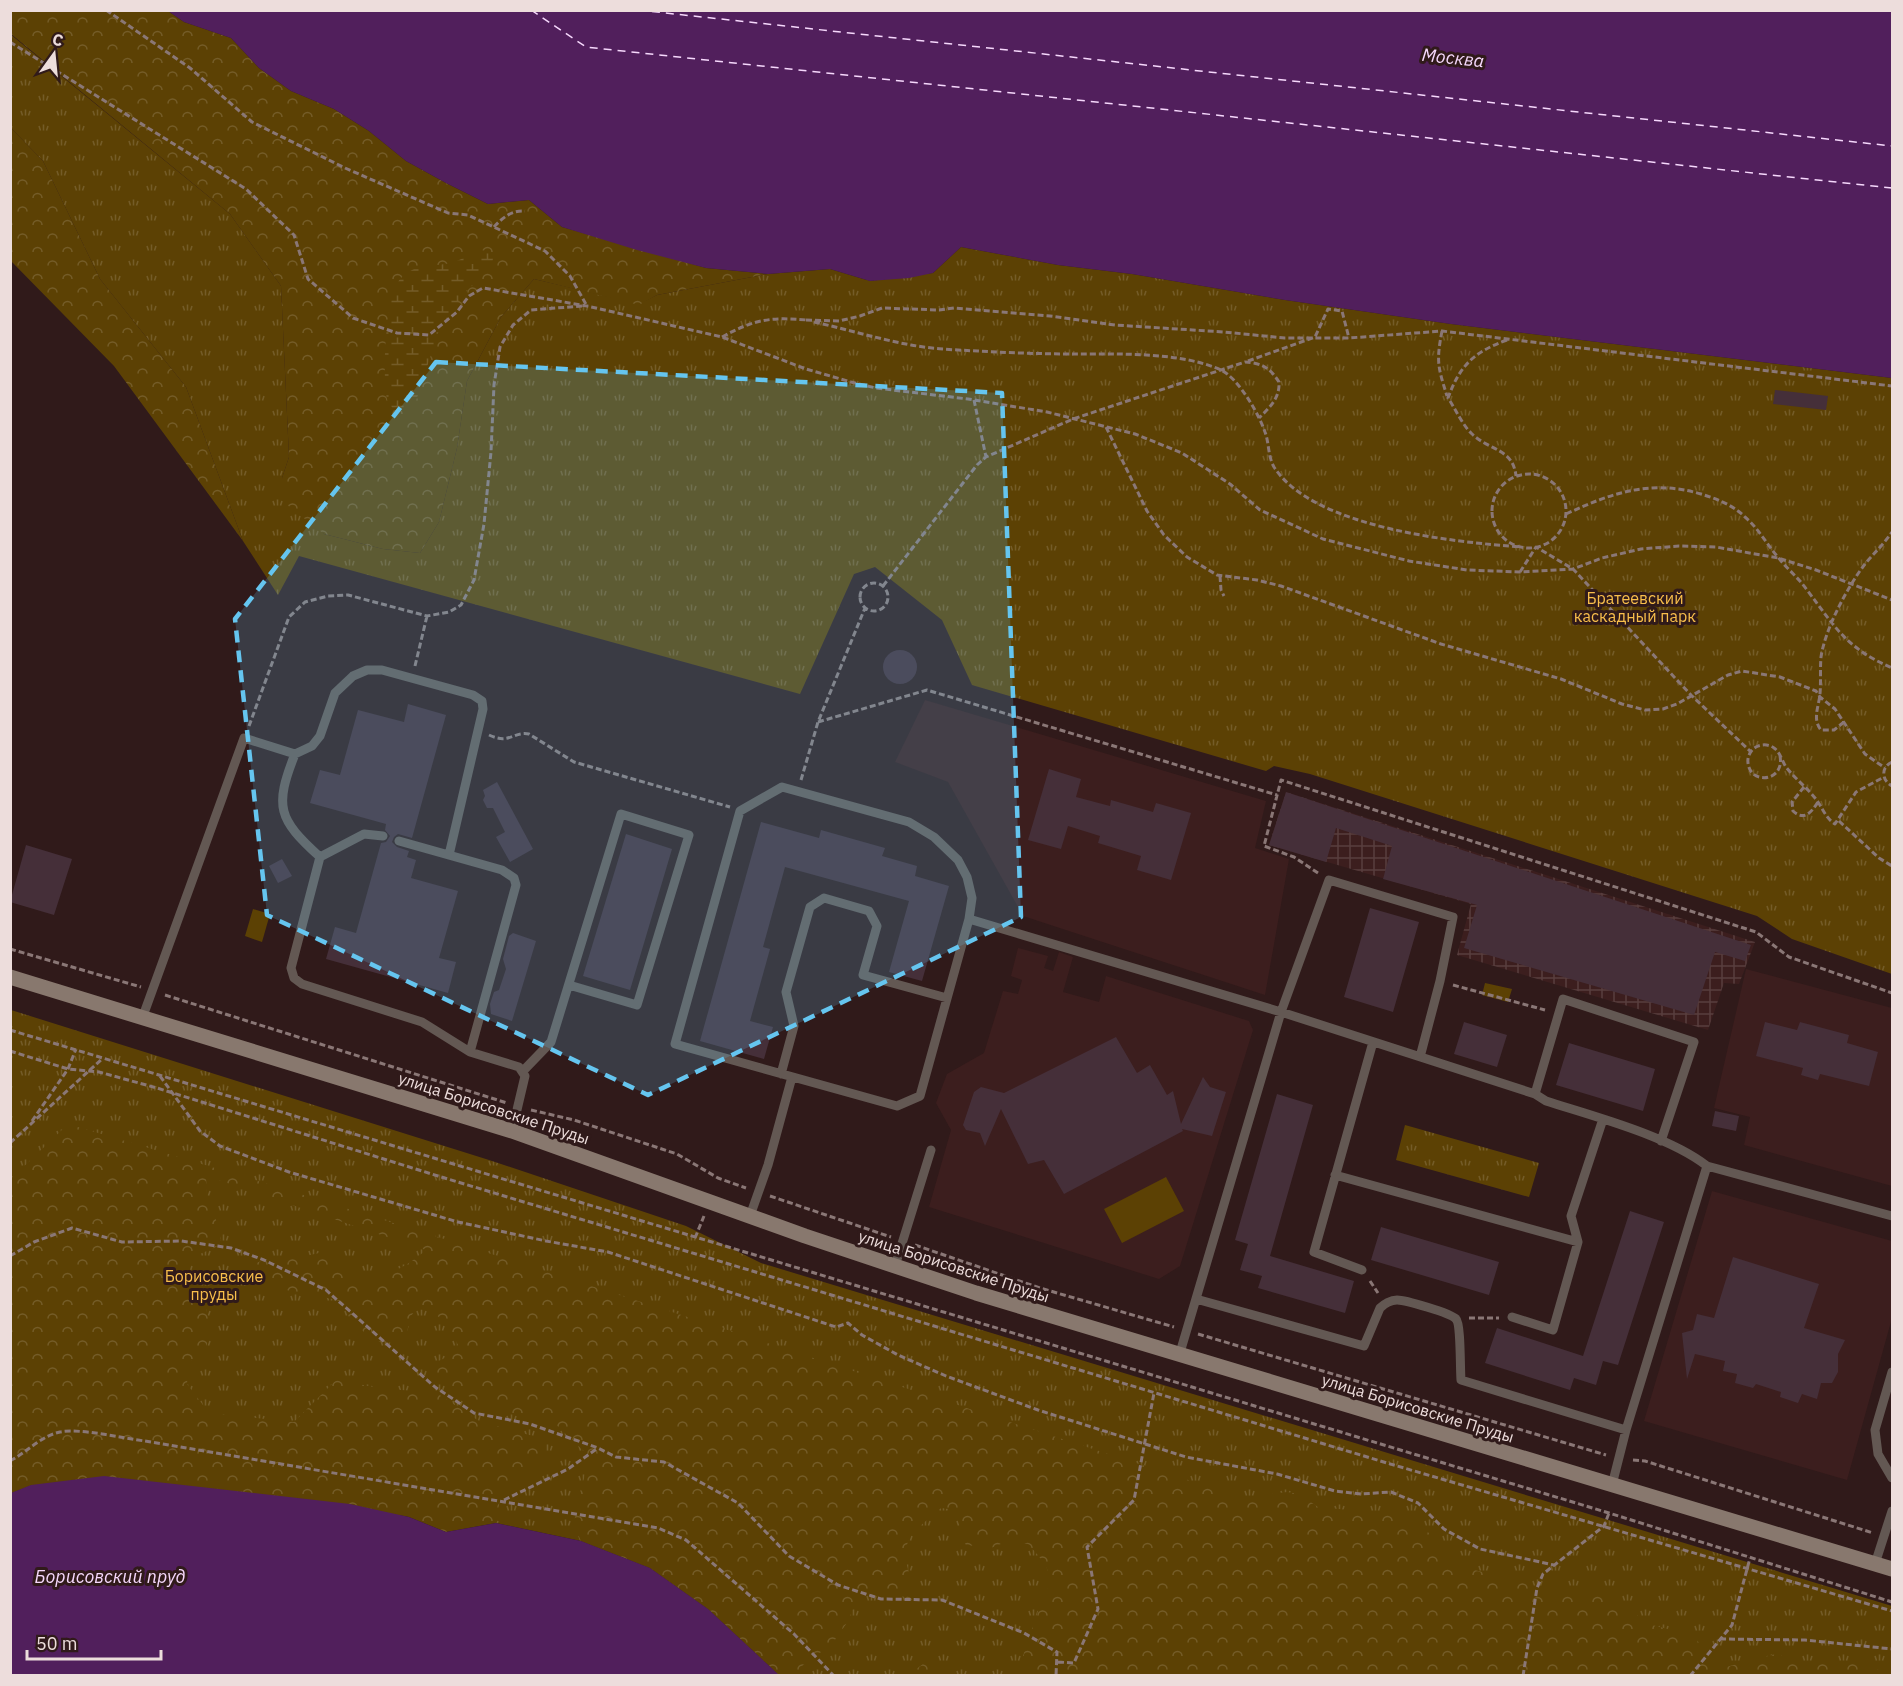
<svg xmlns="http://www.w3.org/2000/svg" width="1903" height="1686" font-family="'IBM Plex Sans',sans-serif">
  <style>
    .built { fill: #3c1e1e }
    .industrial { fill: url(#industrial-grid) }
    .grass { fill: url(#grass-tufts) }
    .forest { fill: url(#forest-crowns) }
    .wetland { fill: url(#wetland-marsh) }
    .garden { fill: #5c4104 }
    .water { fill: #511f5c }
    .lines { fill: none; stroke-linecap: round; stroke-linejoin: round }
    .ferry { stroke: #f6d8fc; stroke-width: 1.5; stroke-dasharray: 8 6; stroke-linecap: butt }
    .building { fill: #452f39 }
    .path { stroke: #8a7776; stroke-width: 3; stroke-dasharray: 6 3; stroke-linecap: butt }
    .service { stroke: #635853; stroke-width: 9 }
    .secondary { stroke: #88786e; stroke-width: 15 }
    .marked { fill: #65c5ef; fill-opacity: 0.2; stroke: #65c5ef; stroke-width: 4.5; stroke-dasharray: 12 8; stroke-linejoin: round }
    .labels { text-anchor: middle; stroke-width: 6; stroke-linejoin: round; paint-order: stroke }
    .park-label { font-size: 16px; fill: #f9bf4b; stroke: #301a1a }
    .street-label { font-size: 16px; fill: #eddddc; stroke: #301a1a }
    .water-label { font-size: 18px; font-style: italic; fill: #f6d8fc; stroke: #301a1a }
  </style>
  <defs>
    <pattern id="industrial-grid" width="8" height="8" patternUnits="userSpaceOnUse" patternTransform="scale(1.5)"><rect width="8" height="8" fill="#3c1e1e"/><path d="M0 4h8M4 0v8" fill="none" stroke="#583e3e"/></pattern>
    <pattern id="grass-tufts" width="24" height="20" patternUnits="userSpaceOnUse" patternTransform="scale(1.5)"><rect width="24" height="20" fill="#5c4104"/><path d="M3 7l-1-3M5 7V3M7 7l1-3M15 17l-1-3M17 17v-4M19 17l1-3" fill="none" stroke="#745c28"/></pattern>
    <pattern id="forest-crowns" width="20" height="18" patternUnits="userSpaceOnUse" patternTransform="scale(1.5)"><rect width="20" height="18" fill="#5c4104"/><path d="M2 6a3 3 0 1 1 6 0M12 15a3 3 0 1 1 6 0" fill="none" stroke="#745c28"/></pattern>
    <pattern id="wetland-marsh" width="20" height="14" patternUnits="userSpaceOnUse" patternTransform="scale(1.5)"><rect width="20" height="14" fill="#5c4104"/><path d="M1 5h8M5 5V1M11 12h8M15 12V8" fill="none" stroke="#745c28"/></pattern>
  </defs>
  <rect width="100%" height="100%" fill="#301a1a"/>
  <path class="built" d="M 925,700 L 1266,801 L 1255,848 L 1289,859 L 1265,995 L 1023,916 L 948,782 L 895,762 Z
    M 1018,948 L 1048,956 L 1044,968 L 1053,971 L 1059,952 L 1073,957 L 1063,992 L 1099,1002 L 1106,976 L 1249,1021 L 1253,1030 L 1180,1266 L 1159,1279 L 929,1207 L 951,1130 L 936,1103 L 947,1074 L 984,1053 L 1003,991 L 1018,994 L 1022,980 L 1011,976 Z
    M 1746,969 L 1892,1008 L 1892,1186 L 1744,1145 L 1750,1117 L 1714,1108 Z
    M 1712,1191 L 1892,1241 L 1892,1318 L 1847,1480 L 1644,1421 Z"/>
  <path class="industrial" d="M 1286,792 L 1755,942 L 1739,984 L 1724,983 L 1708,1030 L 1457,955 L 1471,904 L 1269,845 Z"/>
  <path class="grass" d="M 10,34 L 230,214 L 281,286 L 289,457 L 282,478 L 324,534 L 383,549 L 420,553 L 439,522 L 457,448 L 467,381 L 501,317 L 534,279 L 639,304 L 657,295 L 768,274 L 830,269 L 870,281 L 933,273 L 961,247 L 1058,265 L 1132,274 L 1285,300 L 1451,324 L 1892,378 L 1892,974 L 1792,939 L 1757,916 L 1310,774 L 1274,766 L 1266,771 L 972,685 L 942,620 L 875,567 L 854,574 L 800,694 L 299,556 L 278,595 L 243,541 L 186,387 L 100,279 L 43,161 L 11,128 Z
    M 1485,983 L 1512,989 L 1508,1002 L 1482,995 Z
    M 11,1010 L 489,1160 L 686,1226 L 761,1263 L 1892,1606 L 1892,1675 L 779,1675 L 708,1609 L 650,1568 L 581,1541 L 496,1523 L 32,1485 L 11,1493 Z
    M 1405,1125 L 1539,1163 L 1529,1197 L 1396,1160 Z"/>
  <path class="forest" d="M 10,11 L 168,11 L 184,22 L 231,38 L 259,68 L 291,91 L 334,109 L 369,131 L 406,161 L 446,183 L 488,204 L 529,200 L 562,227 L 706,268 L 768,274 L 657,295 L 639,305 L 534,279 L 501,317 L 467,381 L 457,448 L 439,522 L 420,553 L 383,549 L 324,534 L 286,504 L 282,478 L 289,457 L 281,286 L 230,214 L 11,34 Z
    M 11,128 L 43,161 L 100,279 L 186,387 L 243,541 L 114,366 L 11,261 Z
    M 68,1124 C 466,1241 859,1374 1253,1501 L 1264,1495 L 1287,1492 L 1299,1494 L 1318,1507 L 1402,1515 L 1432,1535 L 1441,1561 L 1561,1593 L 1597,1592 L 1615,1597 L 1648,1624 L 1692,1635 L 1722,1668 L 1776,1654 L 1808,1664 L 1852,1662 L 1892,1674 L 1892,1675 L 1026,1675 L 1021,1662 L 1038,1611 L 1036,1602 C 1040,1597 1046,1592 1049,1587 C 1055,1572 1037,1554 1028,1544 L 1008,1541 L 991,1548 L 966,1545 C 959,1534 961,1522 956,1510 L 941,1508 C 932,1516 923,1523 915,1531 C 897,1550 909,1576 919,1595 L 913,1600 L 887,1591 L 863,1589 L 857,1595 L 849,1620 L 832,1644 L 802,1666 L 796,1675 L 779,1675 L 708,1609 L 650,1568 L 581,1541 C 579,1536 575,1529 575,1523 C 573,1499 590,1478 586,1453 L 555,1424 L 497,1410 L 472,1398 L 433,1376 L 429,1367 L 453,1353 L 458,1345 C 451,1329 436,1306 416,1310 L 410,1317 L 405,1344 L 373,1341 L 349,1317 L 342,1302 C 315,1292 261,1293 243,1268 L 264,1260 L 292,1259 L 319,1253 L 328,1255 L 354,1280 C 379,1282 408,1266 426,1250 L 206,1176 L 207,1196 L 212,1204 L 221,1240 L 216,1247 L 200,1254 L 189,1266 C 197,1289 219,1324 205,1348 C 202,1352 200,1351 197,1354 C 188,1362 188,1373 187,1384 L 209,1413 L 294,1422 L 336,1380 L 374,1387 L 438,1394 L 479,1421 L 533,1436 L 546,1447 C 544,1474 520,1479 501,1493 L 496,1523 L 446,1532 L 409,1517 L 350,1504 L 104,1476 L 32,1485 L 11,1493 L 11,1179 Z
    M 923,1664 C 930,1666 939,1668 942,1675 L 916,1675 L 915,1670 Z"/>
  <path class="wetland" d="M 480,250 L 488,251 L 493,258 L 492,265 L 463,295 L 440,327 L 414,407 L 409,412 L 394,410 C 391,406 388,403 387,399 C 382,377 385,291 402,277 C 420,261 434,268 454,262 C 463,259 471,254 480,250 Z"/>
  <path class="garden" d="M 253,909 L 270,914 L 262,942 L 245,936 Z
    M 1166,1177 L 1184,1211 L 1122,1243 L 1104,1209 Z"/>
  <path class="water" d="M 168,11 L 1892,11 L 1892,378 L 1451,324 L 1285,300 L 1132,274 L 1058,265 L 961,247 L 933,273 L 909,278 L 870,281 L 830,269 L 768,274 L 706,268 L 637,250 L 562,227 L 529,200 L 488,204 L 446,183 L 406,161 L 369,131 L 334,109 L 291,91 L 259,68 L 231,38 L 184,22 Z
    M 104,1476 L 350,1504 L 409,1517 L 446,1532 L 496,1523 L 581,1541 L 650,1568 L 708,1609 L 779,1675 L 11,1675 L 11,1493 L 31,1485 Z"/>
  <g class="lines">
    <path class="ferry" d="M 531,10 L 586,47 L 1892,188
      M 638,10 L 1892,146"/>
  </g>
  <path class="building" d="M 1775,390 L 1828,396 L 1826,410 L 1773,404 Z
    M883 667a17 17 0 1 1 34 0a17 17 0 1 1-34 0Z
    M 408,704 L 446,715 L 412,838 L 398,834 L 394,837 L 392,842 L 397,847 L 409,851 L 407,857 L 416,860 L 411,878 L 458,891 L 439,958 L 456,962 L 448,993 L 326,959 L 335,927 L 356,933 L 381,843 L 386,842 L 390,836 L 385,830 L 386,824 L 310,803 L 320,770 L 340,775 L 358,710 L 404,722 Z
    M 1049,769 L 1081,779 L 1076,797 L 1110,806 L 1111,800 L 1153,812 L 1156,803 L 1191,813 L 1171,880 L 1137,870 L 1141,856 L 1098,843 L 1100,836 L 1068,826 L 1061,849 L 1028,840 Z
    M 497,782 L 533,849 L 510,862 L 496,837 L 505,832 L 493,808 L 487,808 L 483,800 L 485,796 L 483,790 Z
    M 1286,792 L 1751,945 L 1745,961 L 1715,952 L 1694,1015 L 1464,948 L 1477,905 L 1383,879 L 1392,846 L 1336,828 L 1326,862 L 1269,845 Z
    M 761,822 L 819,838 L 821,830 L 885,848 L 882,856 L 917,866 L 915,876 L 949,886 L 922,981 L 889,972 L 909,901 L 785,867 L 763,947 L 770,949 L 750,1021 L 773,1027 L 764,1059 L 700,1041 Z
    M 626,834 L 672,849 L 630,990 L 583,976 Z
    M 26,845 L 72,859 L 54,915 L 10,902 Z
    M 282,859 L 292,876 L 278,883 L 269,866 Z
    M 1370,908 L 1419,922 L 1393,1012 L 1344,997 Z
    M 513,933 L 536,941 L 512,1021 L 491,1014 L 490,1004 L 494,992 L 499,990 L 506,969 L 503,959 L 509,936 Z
    M 1464,1022 L 1507,1035 L 1497,1067 L 1454,1054 Z
    M 1765,1022 L 1797,1030 L 1800,1022 L 1849,1035 L 1847,1043 L 1878,1052 L 1869,1086 L 1820,1074 L 1818,1080 L 1801,1075 L 1803,1068 L 1756,1056 Z
    M 1116,1037 L 1137,1073 L 1150,1065 L 1167,1095 L 1173,1091 L 1181,1124 L 1203,1077 L 1210,1087 L 1226,1092 L 1212,1136 L 1182,1129 L 1183,1131 L 1064,1194 L 1044,1160 L 1028,1164 L 1001,1109 L 985,1146 L 980,1133 L 966,1130 L 963,1125 L 974,1092 L 981,1087 L 1004,1093 Z
    M 1569,1043 L 1655,1069 L 1643,1111 L 1556,1085 Z
    M 1277,1094 L 1313,1105 L 1270,1256 L 1354,1281 L 1345,1313 L 1258,1288 L 1262,1276 L 1240,1270 L 1248,1244 L 1235,1240 Z
    M 1715,1111 L 1739,1116 L 1736,1131 L 1712,1126 Z
    M 1630,1211 L 1664,1222 L 1618,1365 L 1603,1361 L 1596,1385 L 1574,1378 L 1570,1390 L 1485,1363 L 1497,1328 L 1583,1356 Z
    M 1381,1227 L 1499,1262 L 1489,1295 L 1371,1260 Z
    M 1733,1257 L 1819,1284 L 1804,1328 L 1845,1340 L 1838,1354 L 1838,1372 L 1832,1383 L 1821,1383 L 1817,1399 L 1802,1394 L 1798,1403 L 1780,1397 L 1781,1392 L 1756,1384 L 1753,1388 L 1735,1383 L 1737,1374 L 1723,1371 L 1725,1361 L 1695,1354 L 1687,1379 L 1682,1333 L 1693,1330 L 1697,1314 L 1714,1318 Z"/>
  <g class="lines">
    <path class="path" d="M 106,10 L 190,68 L 252,122 L 345,168 L 448,213 L 468,215 L 545,251 L 570,276 L 587,306
      M 10,42 L 246,189 L 294,235 L 308,279 L 353,318 L 397,333 L 429,335 L 457,312 L 469,296 L 483,288 L 587,306 L 722,337 L 806,369 L 851,382 L 876,388 L 968,399 L 1047,412 L 1135,434 L 1182,453 L 1230,484 L 1260,510 L 1323,539 L 1409,561 L 1467,570 L 1520,572 L 1573,569 L 1602,558 L 1641,549 L 1679,546 L 1716,547 L 1778,558 L 1816,570 L 1892,600
      M 494,227 C 502,218 512,210 525,211
      M 806,320 L 839,321 L 860,316 L 882,308 L 939,310 L 954,308 L 1050,316 L 1115,325 L 1224,332 L 1285,338 L 1349,338 L 1442,331 L 1892,386
      M 814,322 C 846,329 878,339 911,345 C 933,349 956,350 978,351 C 1011,353 1045,354 1078,354 C 1121,354 1181,352 1221,370 C 1238,378 1259,414 1265,432 C 1269,442 1268,457 1274,467 C 1313,528 1454,542 1521,547
      M 1442,331 C 1436,362 1438,367 1447,396
      M 722,337 C 755,319 770,317 807,320
      M 1507,340 C 1474,352 1460,365 1448,398 C 1456,410 1462,424 1471,433 C 1489,451 1513,448 1516,476
      M 1248,361 L 1315,337 L 1328,309 L 1342,311 L 1349,338
      M 974,400 L 986,457
      M 1106,427 L 1147,511 L 1164,535 L 1187,557 L 1217,575 L 1257,580 L 1281,586 L 1441,644 L 1561,679 L 1622,704 L 1645,710 L 1663,709 L 1677,704 L 1728,675 L 1742,671 L 1780,677 L 1816,691 L 1820,697 L 1835,709 L 1865,754 L 1885,768
      M1492 511a37 37 0 1 1 74 0a37 37 0 1 1-74 0Z
      M 1566,514 C 1612,493 1650,479 1701,494 C 1717,499 1733,505 1745,517 C 1758,528 1766,543 1777,556 C 1786,568 1798,577 1807,590 C 1836,628 1846,648 1892,668
      M 1520,572 L 1536,547 L 1573,569 L 1691,695 L 1751,752
      M 1220,576 L 1221,590 L 1224,596
      M860 597a14 14 0 1 1 28 0a14 14 0 1 1-28 0Z
      M 883,586 L 977,465 L 986,457 L 1073,419 L 1245,362 C 1262,363 1270,368 1279,382 C 1280,398 1270,407 1259,418
      M 415,666 L 427,616
      M 818,722 L 927,690 L 1277,795
      M 1844,722 L 1834,730 L 1821,730 C 1812,719 1819,706 1820,694 C 1821,682 1820,669 1821,657 C 1825,629 1848,586 1865,564 C 1874,553 1884,544 1892,532
      M 249,726 L 289,617 L 305,602 L 328,596 L 348,595 L 427,616 L 449,612 L 461,605 L 474,580 L 484,524 L 491,452 L 494,385 L 500,347 L 513,325 L 531,310 L 582,306
      M 489,735 C 510,745 513,731 529,734 L 574,762 L 730,807
      M 1780,756 C 1785,782 1750,785 1748,763 C 1747,756 1751,750 1756,747 C 1761,744 1769,744 1774,748 C 1780,752 1782,761 1786,767 C 1796,780 1809,789 1818,802 C 1824,811 1826,818 1835,824 L 1856,792 L 1884,777
      M 1892,762 C 1881,767 1881,780 1892,786
      M 801,780 L 818,722 L 865,608
      M 1804,787 L 1792,802 L 1793,811 C 1804,821 1811,813 1818,802
      M 1839,821 L 1879,858 L 1892,866
      M 1318,873 L 1294,857 L 1264,846 L 1281,780 L 1756,932 L 1789,957 L 1892,993
      M 10,949 L 141,987
      M 1453,985 L 1545,1010
      M 165,995 L 507,1103
      M 10,1030 L 1609,1513 L 1892,1602
      M 10,1051 L 68,1069 L 99,1072 L 157,1088 L 438,1176 L 1387,1463 L 1892,1611
      M 160,1076 L 200,1131 L 220,1146 L 289,1172 L 458,1222 L 546,1241 L 608,1252 L 836,1327 L 848,1323 L 862,1335 L 898,1355 L 946,1376 L 1038,1410 L 1186,1457 L 1277,1474 L 1335,1491 L 1361,1494 L 1391,1492 L 1418,1503 L 1444,1529 L 1480,1549 L 1554,1565
      M 531,1110 L 574,1120 L 677,1154 L 718,1178 L 746,1188
      M 32,1121 L 68,1069 L 76,1049
      M 10,1143 L 103,1058
      M 770,1196 L 891,1237
      M 695,1238 L 704,1216
      M 915,1245 L 1040,1288 L 1174,1327
      M 10,1256 L 34,1242 L 72,1228 L 122,1242 L 181,1241 L 231,1248 L 264,1260 L 326,1290 L 435,1387 L 474,1413 L 530,1424 L 598,1448 L 616,1457 L 664,1462 L 738,1503 L 789,1556 L 838,1585 L 881,1599 L 942,1600 L 1024,1633 L 1057,1652 L 1056,1676
      M 1370,1281 L 1378,1293
      M 1469,1318 L 1499,1318
      M 1198,1334 L 1606,1455
      M 1633,1460 L 1645,1461 L 1873,1533
      M 10,1461 C 27,1452 41,1436 60,1432 C 80,1428 122,1438 145,1441 L 658,1528 L 686,1540 L 794,1634 L 834,1676
      M 504,1500 L 568,1469 L 598,1448
      M 1720,1639 L 1805,1640 L 1892,1649
      M 1058,1662 L 1074,1663 L 1098,1609 L 1087,1547 L 1134,1500 L 1154,1393
      M 1523,1676 L 1537,1588 L 1543,1574 L 1604,1526 L 1609,1513
      M 1690,1676 L 1732,1625 L 1750,1558"/>
    <path class="service" d="M 295,754 C 274,807 278,819 320,857 L 364,834 L 383,836
      M 782,787 L 909,822 L 934,837 L 958,860 L 967,877 L 972,898 L 969,919 L 920,1096 L 897,1106 L 675,1044 L 740,811 Z
      M 399,841 L 502,870 L 514,878 L 516,885 L 470,1052 L 519,1067 L 525,1076 L 512,1131
      M 320,857 L 291,968 L 294,978 L 302,984 L 422,1022 L 470,1052
      M 969,919 L 1281,1012 L 1535,1094 L 1546,1101 C 1593,1116 1669,1136 1707,1166 L 1892,1216
      M 143,1016 L 244,738 L 295,754 L 312,746 L 320,736 L 335,693 L 353,676 L 367,670 L 382,670 L 473,695 L 482,701 L 483,709 L 449,855
      M 523,1071 L 551,1042 L 621,814 L 689,835 L 637,1005 L 569,985
      M 781,1074 L 794,1026 L 786,992 L 810,907 L 824,898 L 869,911 L 877,926 L 863,975 L 947,998
      M 1535,1094 L 1563,999 L 1694,1042 L 1661,1141
      M 1335,1175 L 1578,1242 L 1571,1216 L 1603,1119
      M 750,1216 L 768,1165 L 792,1077
      M 895,1266 L 931,1150
      M 1362,1270 L 1314,1252 L 1373,1042
      M 1196,1299 L 1364,1346 L 1380,1308 C 1384,1304 1391,1300 1397,1300 C 1405,1300 1451,1313 1456,1319 C 1461,1324 1460,1368 1461,1380 L 1626,1430
      M 1512,1317 L 1553,1330 L 1578,1242
      M 1179,1356 L 1281,1012 L 1329,880 L 1453,917 L 1440,981 L 1420,1057
      M 1892,1372 L 1875,1430 L 1878,1454 L 1892,1478
      M 1612,1485 L 1626,1430 L 1707,1166
      M 1875,1564 L 1892,1511"/>
    <path class="secondary" d="M 10,977 L 512,1131 L 805,1236 L 976,1293 L 1892,1569"/>
  </g>
  <path class="marked" d="M 436,362 L 1002,393 L 1021,917 L 648,1095 L 267,915 L 235,619 Z"/>
  <g class="labels">
    <g class="park-label">
      <text x="1635" y="604">Братеевский<tspan x="1635" dy="18">каскадный парк</tspan></text>
      <text x="214" y="1282">Борисовские<tspan x="214" dy="18">пруды</tspan></text>
    </g>
    <g class="street-label">
      <text transform="translate(494 1108) rotate(18)" y="6">улица Борисовские Пруды</text>
      <text transform="translate(954 1266) rotate(18)" y="6">улица Борисовские Пруды</text>
      <text transform="translate(1418 1408) rotate(17)" y="6">улица Борисовские Пруды</text>
    </g>
    <g class="water-label">
      <text transform="translate(1453 58) rotate(6)" y="6">Москва</text>
      <text x="110" y="1583">Борисовский пруд</text>
    </g>
  </g>
  <rect width="1903" height="1686" fill="none" stroke="#eddddc" stroke-width="24"/>
  <g transform="translate(54 54) rotate(15)" stroke="#301a1a" stroke-width="4.5" paint-order="stroke">
  <path d="M0-4.5L10 22L0 15L-10 22Z" fill="#eddddc"/>
  <text y="-9" font-size="16" font-weight="bold" text-anchor="middle" fill="#eddddc">С</text>
  </g>
  <path d="M27 1650v9h134v-9" fill="none" stroke="#eddddc" stroke-width="3"/>
  <text x="36" y="1650" font-size="18" fill="#eddddc" stroke="#301a1a" stroke-width="4.5" paint-order="stroke">50 m</text>
</svg>
